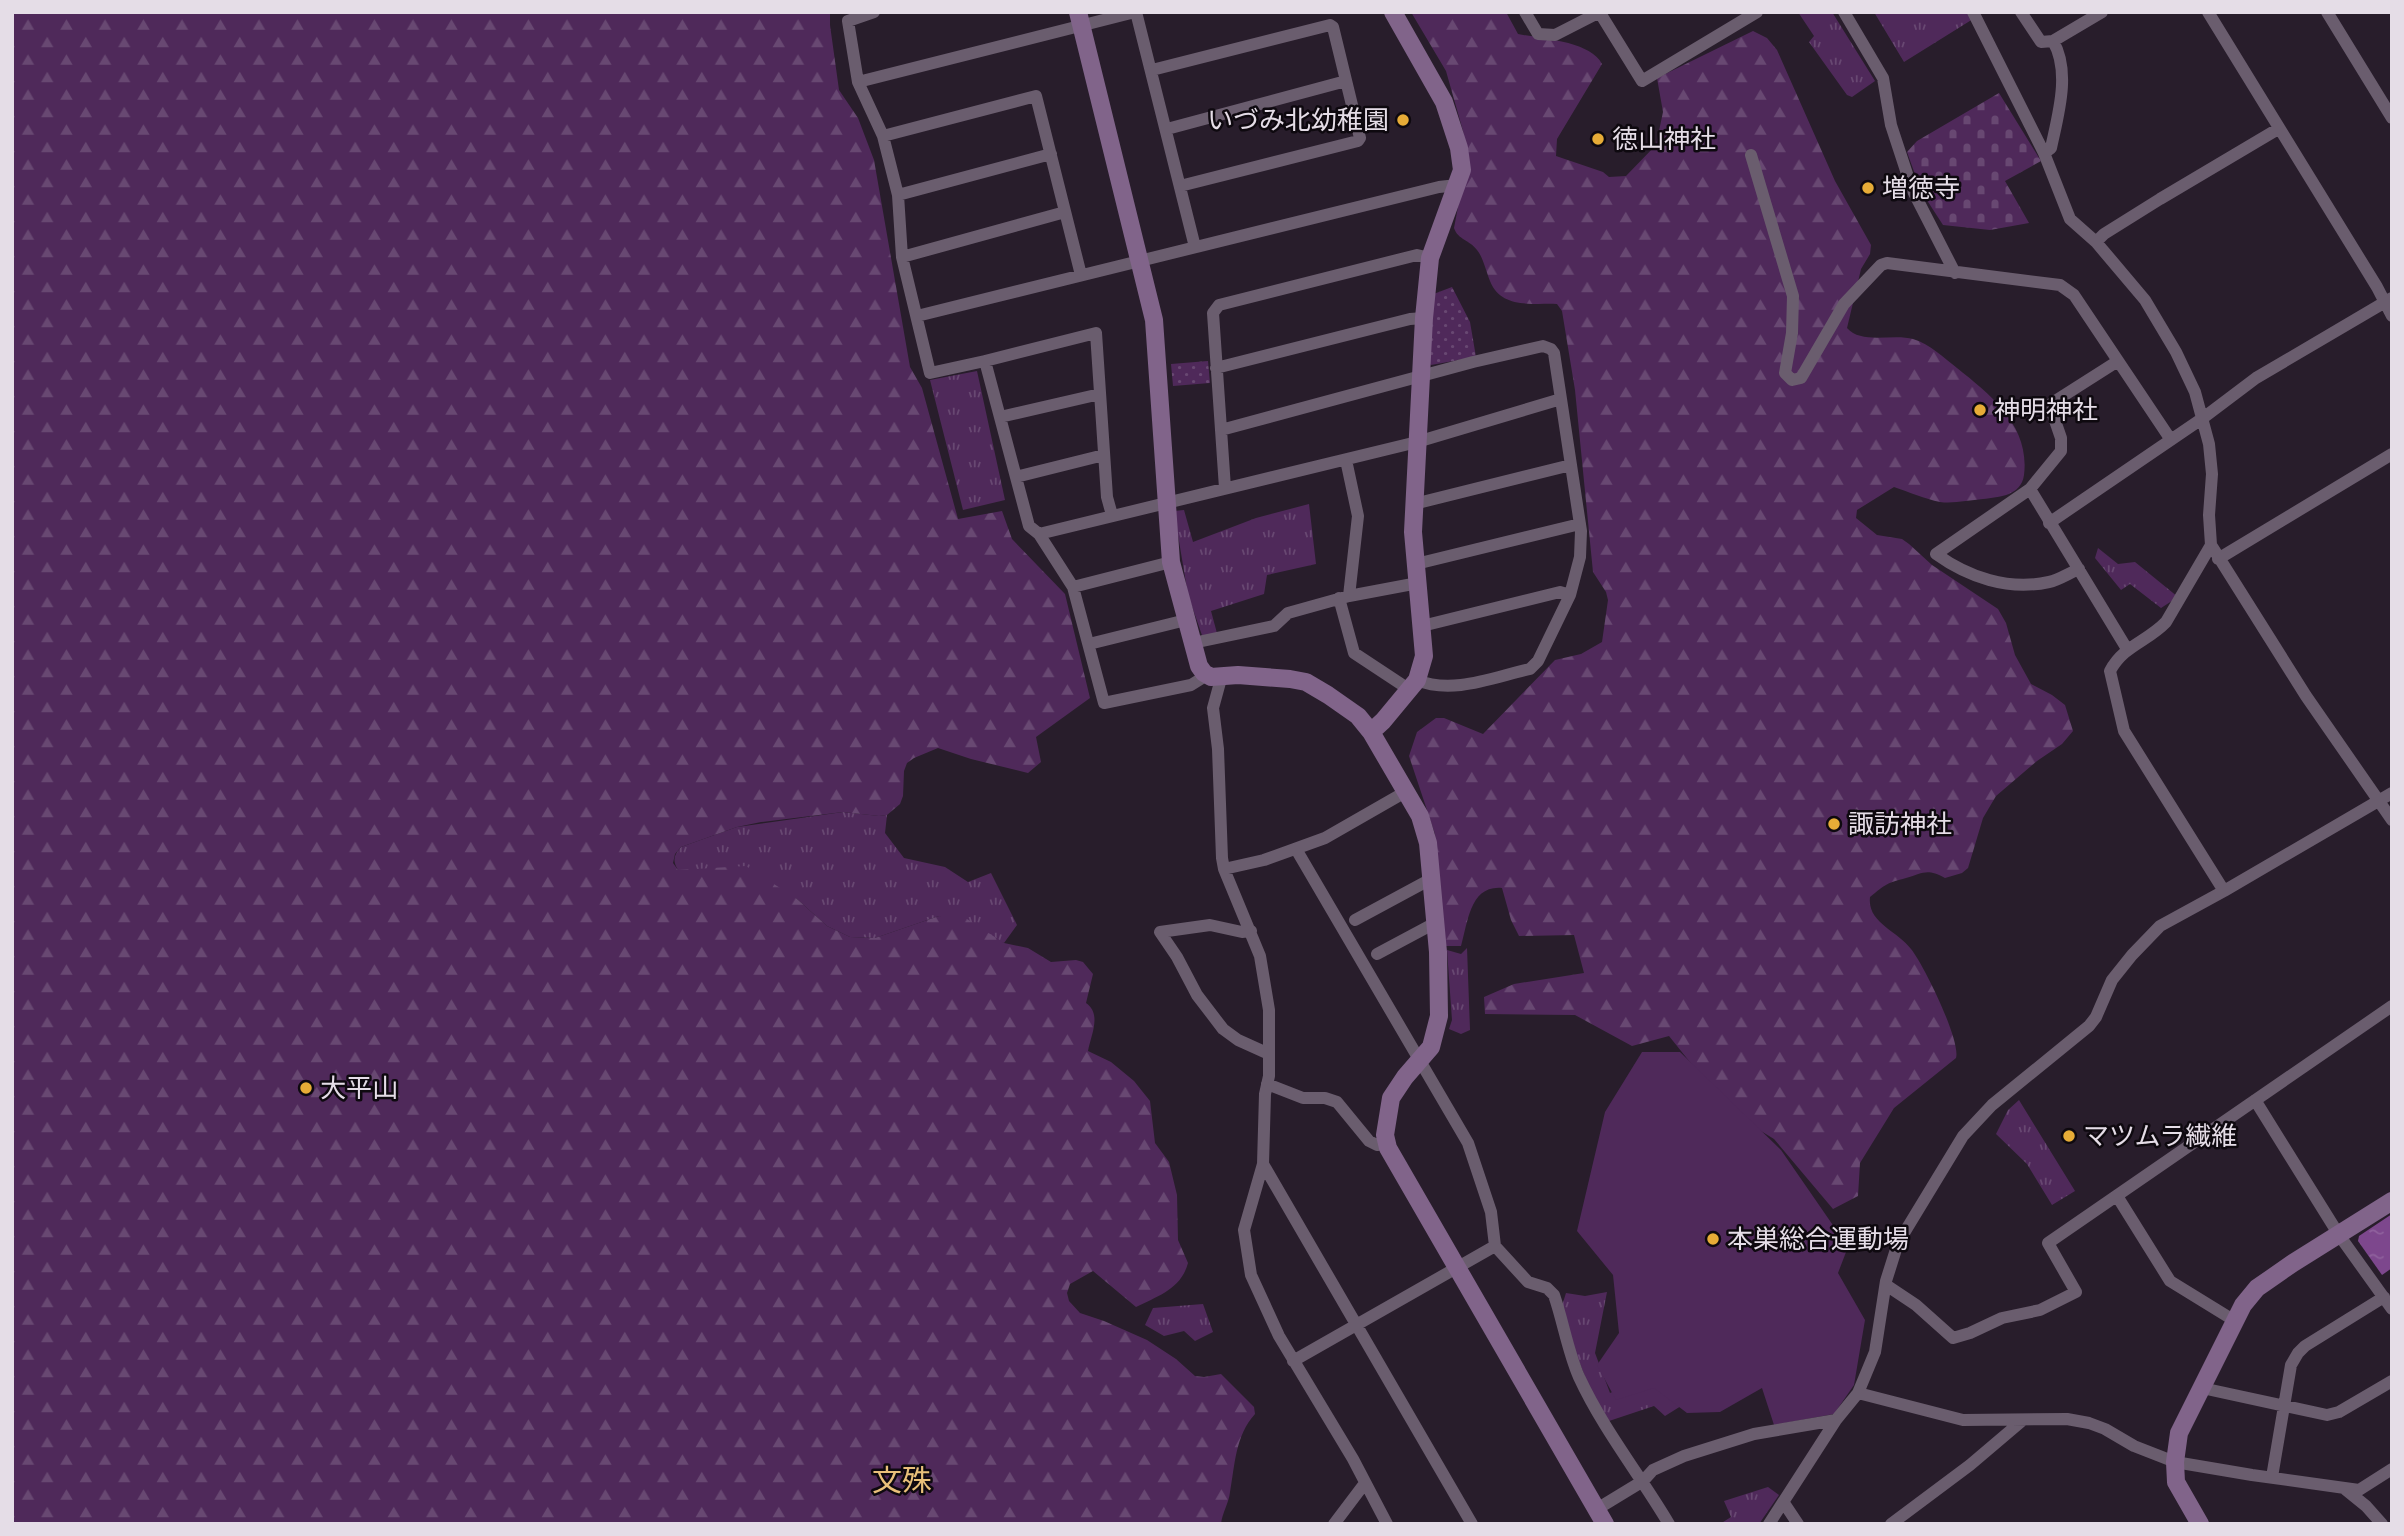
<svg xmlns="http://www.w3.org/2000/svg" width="2404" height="1536" font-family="'PT Sans Narrow','Noto Sans JP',sans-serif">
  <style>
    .grass { fill: url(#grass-tufts) }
    .forest { fill: url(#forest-firs) }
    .cemetery { fill: url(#cemetery-stones) }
    .park { fill: url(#park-dots) }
    .garden { fill: #4f295a }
    .water { fill: url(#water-ripples) }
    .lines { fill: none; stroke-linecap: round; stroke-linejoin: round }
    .street { stroke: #6a5d6e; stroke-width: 12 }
    .secondary { stroke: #81648a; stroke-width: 18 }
    .poi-dot { fill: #e7ac37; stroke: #0e090f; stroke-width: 2.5 }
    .labels { text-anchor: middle; stroke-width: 5; stroke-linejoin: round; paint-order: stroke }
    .poi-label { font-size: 26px; fill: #e5dde7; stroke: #0e090f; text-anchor: start }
    .quarter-label { font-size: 30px; fill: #e9c07a; stroke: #0e090f }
  </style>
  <defs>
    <pattern id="grass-tufts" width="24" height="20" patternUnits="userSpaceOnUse" patternTransform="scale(1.75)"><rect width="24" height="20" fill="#4f295a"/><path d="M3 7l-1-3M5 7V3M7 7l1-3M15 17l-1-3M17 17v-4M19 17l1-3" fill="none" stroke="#684872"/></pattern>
    <pattern id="forest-firs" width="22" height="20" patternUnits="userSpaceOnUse" patternTransform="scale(1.75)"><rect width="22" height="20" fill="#4f295a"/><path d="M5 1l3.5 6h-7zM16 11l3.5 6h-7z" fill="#684872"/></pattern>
    <pattern id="cemetery-stones" width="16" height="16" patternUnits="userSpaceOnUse" patternTransform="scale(1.75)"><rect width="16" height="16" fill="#4f295a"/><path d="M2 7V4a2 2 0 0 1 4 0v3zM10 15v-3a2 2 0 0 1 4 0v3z" fill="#684872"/></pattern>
    <pattern id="park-dots" width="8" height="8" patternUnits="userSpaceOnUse" patternTransform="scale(1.75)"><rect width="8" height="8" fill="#4f295a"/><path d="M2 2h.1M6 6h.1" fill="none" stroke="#684872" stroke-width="1.8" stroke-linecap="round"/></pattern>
    <pattern id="water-ripples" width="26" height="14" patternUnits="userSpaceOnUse" patternTransform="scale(1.75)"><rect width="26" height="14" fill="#7d478d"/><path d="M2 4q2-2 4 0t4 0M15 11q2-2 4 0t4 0" fill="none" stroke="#8f619d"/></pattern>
  </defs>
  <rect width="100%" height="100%" fill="#281d2b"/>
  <path class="grass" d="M 1798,12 L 1832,12 L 1875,81 L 1852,97 L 1847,95 L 1809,42 L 1814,36 Z
    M 1874,12 L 1969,12 L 1973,19 L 1904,62 Z
    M 977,371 L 1005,500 L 963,510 L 930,380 Z
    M 1309,504 L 1316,564 L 1267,575 L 1264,594 L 1211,611 L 1218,637 L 1204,641 L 1188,595 L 1174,511 L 1184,510 L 1193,542 L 1256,518 Z
    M 2098,548 L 2118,564 L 2135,562 L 2178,597 L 2161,608 L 2130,584 L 2121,590 L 2095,558 Z
    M 843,812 L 879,816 L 887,815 L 885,833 L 904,858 L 945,867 L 968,882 L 991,873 L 1017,925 L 1004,943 L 939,916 L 875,938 L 850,937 L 827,926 L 797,899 L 695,870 L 678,870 C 672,860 674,855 681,847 L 737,827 Z
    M 1467,948 L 1470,1030 L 1461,1034 L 1449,1029 L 1452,1020 L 1447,950 L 1461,954 Z
    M 2019,1100 L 2075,1191 L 2052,1205 L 2027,1164 L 1996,1134 L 2008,1110 Z
    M 1607,1292 L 1595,1353 L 1610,1393 L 1646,1377 L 1681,1406 L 1665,1416 L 1654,1406 L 1603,1423 L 1560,1312 L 1566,1293 L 1585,1296 Z
    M 1203,1304 L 1213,1332 L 1195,1341 L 1184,1331 L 1164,1336 L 1145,1325 L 1153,1308 Z
    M 1768,1487 L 1779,1495 L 1759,1524 L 1720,1524 L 1731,1517 L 1724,1501 Z"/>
  <path class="forest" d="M 12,12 L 830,12 L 830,25 L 839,90 L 858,118 L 874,160 L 910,367 L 922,388 L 958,519 L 1002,511 L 1012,539 L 1065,594 L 1090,698 L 1036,737 L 1041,762 L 1028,773 L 971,759 L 938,748 L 914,758 L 907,763 L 904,771 L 903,796 L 900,804 L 887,815 L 879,816 L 843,812 L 761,822 L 737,827 L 681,847 L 675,854 L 673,863 L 678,870 L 746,866 L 797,899 L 827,926 L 850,937 L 875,938 L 939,916 L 967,919 L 1004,943 L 1028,948 L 1051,962 L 1076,960 L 1083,962 L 1093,974 L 1086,1003 C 1102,1014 1091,1035 1088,1051 L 1111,1062 L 1134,1081 L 1150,1101 L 1155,1143 L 1169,1162 L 1177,1195 L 1178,1240 L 1188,1263 C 1181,1289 1158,1296 1136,1307 L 1093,1271 L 1070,1284 L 1067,1293 L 1069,1301 L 1080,1313 L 1104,1321 L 1147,1340 L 1176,1359 L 1195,1376 L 1204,1377 L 1221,1374 L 1254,1407 L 1255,1414 C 1235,1436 1235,1465 1230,1492 C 1229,1503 1222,1513 1221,1524 L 12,1524 Z
    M 1411,12 L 1506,12 L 1518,34 C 1542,39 1590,41 1602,64 L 1557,139 L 1556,156 L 1603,172 L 1609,177 L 1626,176 L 1656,145 L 1663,112 L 1657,78 L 1753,31 L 1767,38 L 1777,50 L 1835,181 L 1871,245 L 1870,254 L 1861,269 L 1847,328 C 1862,345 1893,333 1913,339 C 1930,344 1944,358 1957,368 C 1992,396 2030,426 2024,475 C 2021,496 1999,497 1983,499 C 1969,500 1953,504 1940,502 C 1925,499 1909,492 1894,487 L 1857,510 L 1856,518 L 1877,535 L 1902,539 L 1909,544 L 1932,565 L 1998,609 L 2006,623 L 2015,655 L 2031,684 L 2052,695 L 2065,705 L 2073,731 L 2062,744 L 2037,761 L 1996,796 L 1983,818 L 1968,868 L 1962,873 L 1945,878 C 1927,868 1923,873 1906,878 C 1887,883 1886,884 1870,897 C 1867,923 1898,931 1911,949 C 1924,965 1961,1041 1956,1058 L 1894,1108 L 1860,1163 L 1858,1196 L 1833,1209 L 1774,1139 L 1730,1112 L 1669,1036 L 1632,1046 L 1575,1015 L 1485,1014 L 1484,997 L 1514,984 L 1584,973 L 1574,935 L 1519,936 L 1511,920 L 1502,888 C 1470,885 1468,922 1461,946 L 1443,946 L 1435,834 L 1409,756 L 1417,732 L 1436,718 L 1444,718 L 1483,734 L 1555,660 L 1581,654 L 1602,642 L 1608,600 L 1606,592 L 1593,572 L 1575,390 L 1562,311 L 1557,304 C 1532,303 1501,309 1490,281 C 1486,271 1483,257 1477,250 C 1470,240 1458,240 1454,228 L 1467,160 L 1463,131 L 1446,71 Z"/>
  <path class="cemetery" d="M 1999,93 L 2041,161 L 2005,181 L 2029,223 L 1990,230 L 1943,225 L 1921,191 L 1907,152 L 1917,141 Z"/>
  <path class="park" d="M 1452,287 L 1470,322 L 1476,357 L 1431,365 L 1427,360 L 1431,295 Z
    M 1208,361 L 1210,383 L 1173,386 L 1171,364 Z"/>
  <path class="garden" d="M 1642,1052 L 1680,1052 L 1781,1150 L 1848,1247 L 1838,1273 L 1865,1320 L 1854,1385 L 1834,1414 L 1774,1425 L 1762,1388 L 1720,1412 L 1687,1413 L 1654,1388 L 1616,1400 L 1597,1365 L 1619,1333 L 1613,1275 L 1577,1231 L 1605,1112 Z"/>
  <path class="water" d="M 2392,1214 L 2392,1268 L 2382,1275 L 2358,1241 L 2359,1236 Z"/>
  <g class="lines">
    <path class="street" d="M 874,12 L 848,21 L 858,82 L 883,136 L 898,195 L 902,257 L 930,373 L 985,361 L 1029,526 L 1039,534 L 1417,442 L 1561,399
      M 1136,12 L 1195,247
      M 1525,12 L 1538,34 L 1555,35 L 1600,12
      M 1844,12 L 1883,78 L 1891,125 L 1912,189 L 1955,273
      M 1973,12 L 2044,153 L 2070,219 L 2096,242 L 2145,300 L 2176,352 L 2195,392 L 2209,444 L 2212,474 L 2209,515 L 2211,545 L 2306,696 L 2392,820
      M 2021,12 L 2041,42 L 2053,41 C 2071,72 2058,115 2051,148 L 2044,153
      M 2208,12 L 2377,287 L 2392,316
      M 2327,12 L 2392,118
      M 1600,13 L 1642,81 L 1757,12
      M 2053,41 L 2102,12
      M 1152,70 L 1330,25 L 1333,27 L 1360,138 L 1358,141 L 1180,186
      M 858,82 L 1135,12
      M 1167,129 L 1346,81
      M 883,136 L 1036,96 L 1081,275
      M 1751,155 L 1793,296 L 1792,333 L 1785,373 L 1792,380 L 1801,378 L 1844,304 L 1881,265 L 1887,263 L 2060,285 L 2074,295 L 2171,440
      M 898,195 L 1051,154
      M 2096,242 L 2104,234 L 2160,199 L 2278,129
      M 902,257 L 1065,212
      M 917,316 L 1439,187 L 1457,185
      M 985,361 L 1096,333 L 1107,497 L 1112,515
      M 1216,368 L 1410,319 L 1424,318
      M 1000,417 L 1100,394
      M 1221,430 L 1473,362 L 1543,346 L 1551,349 L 1554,353 L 1581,531 L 1580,557 L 1570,595 L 1560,592 L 1422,626
      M 1346,460 L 1358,516 L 1349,596
      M 1016,477 L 1104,455
      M 1225,488 L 1213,313 L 1219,305 L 1417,255 L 1430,258
      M 2030,489 L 2127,649
      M 1414,504 L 1571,465
      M 2049,523 L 2203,418 L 2256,378 L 2392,298
      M 1039,534 L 1073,587 L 1104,703 L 1191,685 L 1207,675
      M 2211,545 L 2166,622 C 2147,642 2124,645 2110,671 L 2124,731 L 2224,891
      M 2218,559 L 2392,454
      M 1416,564 L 1580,524
      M 2079,569 C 2069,573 2059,580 2049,582 C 2008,591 1968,577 1936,554 L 2030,489 L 2061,451 L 2061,438 L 2050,406 L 2052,403 L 2118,361
      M 1073,587 L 1171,562
      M 1339,598 L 1354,653 L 1410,690
      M 1193,643 L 1274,626 L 1288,613 L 1349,596 L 1418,583
      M 1089,644 L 1186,620
      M 1222,675 L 1213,708 L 1218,749 L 1222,858 L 1224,869 L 1260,956 L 1269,1010 L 1269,1076 L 1265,1094 L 1263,1164 L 1244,1230 L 1251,1275 L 1279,1336 L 1353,1459 L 1387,1524
      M 1417,680 C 1452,695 1494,677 1530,669 L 1538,661 L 1570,595
      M 1296,849 L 1468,1143 L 1491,1212 L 1495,1246 L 1528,1282 L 1547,1288 L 1554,1295 C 1563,1321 1568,1352 1579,1377 C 1603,1429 1640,1475 1669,1524
      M 1224,869 L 1264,860 L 1325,838 L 1407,791
      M 1355,920 L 1431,879
      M 1251,931 L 1242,932 L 1210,925 L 1160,932 L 1177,957 L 1197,995 L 1223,1029 L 1238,1040 L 1269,1054
      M 1377,954 L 1435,923
      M 1267,1084 L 1303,1098 L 1325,1098 L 1337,1102 L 1369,1141 L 1377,1145 L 1387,1143
      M 2255,1100 L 2339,1235 L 2392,1309
      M 1263,1164 L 1472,1524
      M 2117,1196 L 2170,1281 L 2235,1321
      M 1886,1285 L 1916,1305 L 1953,1338 L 1970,1333 L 2002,1318 L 2040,1310 L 2076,1292 L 2048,1243 L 2392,1006
      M 1293,1361 L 1495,1246
      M 2202,1388 L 2327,1415 L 2339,1412 L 2392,1381
      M 1858,1393 L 1963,1420 L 2067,1419 L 2089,1423 L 2105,1429 L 2134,1446 L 2175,1462 L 2252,1475 L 2359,1490 L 2392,1469
      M 2272,1477 L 2291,1365 L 2298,1353 L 2305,1346 L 2384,1297
      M 2345,1489 L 2366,1506 L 2382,1524
      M 1784,1503 L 1798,1524
      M 1597,1509 L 1643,1481 L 1653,1470 L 1684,1456 L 1754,1434 L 1836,1420
      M 1334,1524 L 1365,1483
      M 1769,1524 L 1836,1420 L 1858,1393 L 1875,1352 L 1886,1281 L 1898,1243 L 1963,1136 L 1992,1105 L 2089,1026 L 2096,1017 L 2112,980 L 2132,955 L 2160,926 L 2224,891 L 2392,793
      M 1891,1524 L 1970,1465 L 2023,1420"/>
    <path class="secondary" d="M 1078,12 L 1154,320 L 1171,562 L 1199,666 L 1204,673 L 1211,677 L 1238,675 L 1290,679 L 1306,682 L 1328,695 L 1358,716 L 1371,732 L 1420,816 L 1428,843 L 1438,952 L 1439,1016 L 1431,1047 L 1405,1077 L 1391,1098 L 1385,1135 L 1388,1148 L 1605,1524
      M 1371,732 L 1383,721 L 1417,680 L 1424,656 L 1413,532 L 1424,318 L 1430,258 L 1462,170 L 1459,148 L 1444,102 L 1393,12
      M 2200,1524 L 2176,1482 L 2175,1462 L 2179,1433 L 2243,1305 L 2257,1288 L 2293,1263 L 2392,1201"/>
  </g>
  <g class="poi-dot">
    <circle cx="1403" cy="120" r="7"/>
    <circle cx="1598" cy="139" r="7"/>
    <circle cx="1868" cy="188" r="7"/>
    <circle cx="1980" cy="410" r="7"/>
    <circle cx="1834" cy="824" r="7"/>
    <circle cx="306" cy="1088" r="7"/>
    <circle cx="2069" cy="1136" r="7"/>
    <circle cx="1713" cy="1239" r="7"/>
  </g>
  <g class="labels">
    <g class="poi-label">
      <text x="1389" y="129" text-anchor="end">いづみ北幼稚園</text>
      <text x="1612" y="148">徳山神社</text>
      <text x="1882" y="197">増徳寺</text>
      <text x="1994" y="419">神明神社</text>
      <text x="1848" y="833">諏訪神社</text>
      <text x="320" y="1097">大平山</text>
      <text x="2083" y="1145">マツムラ繊維</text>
      <text x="1727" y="1248">本巣総合運動場</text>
    </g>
    <g class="quarter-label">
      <text x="902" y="1491">文殊</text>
    </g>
  </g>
  <rect width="2404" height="1536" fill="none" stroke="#e5dde7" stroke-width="28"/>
</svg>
